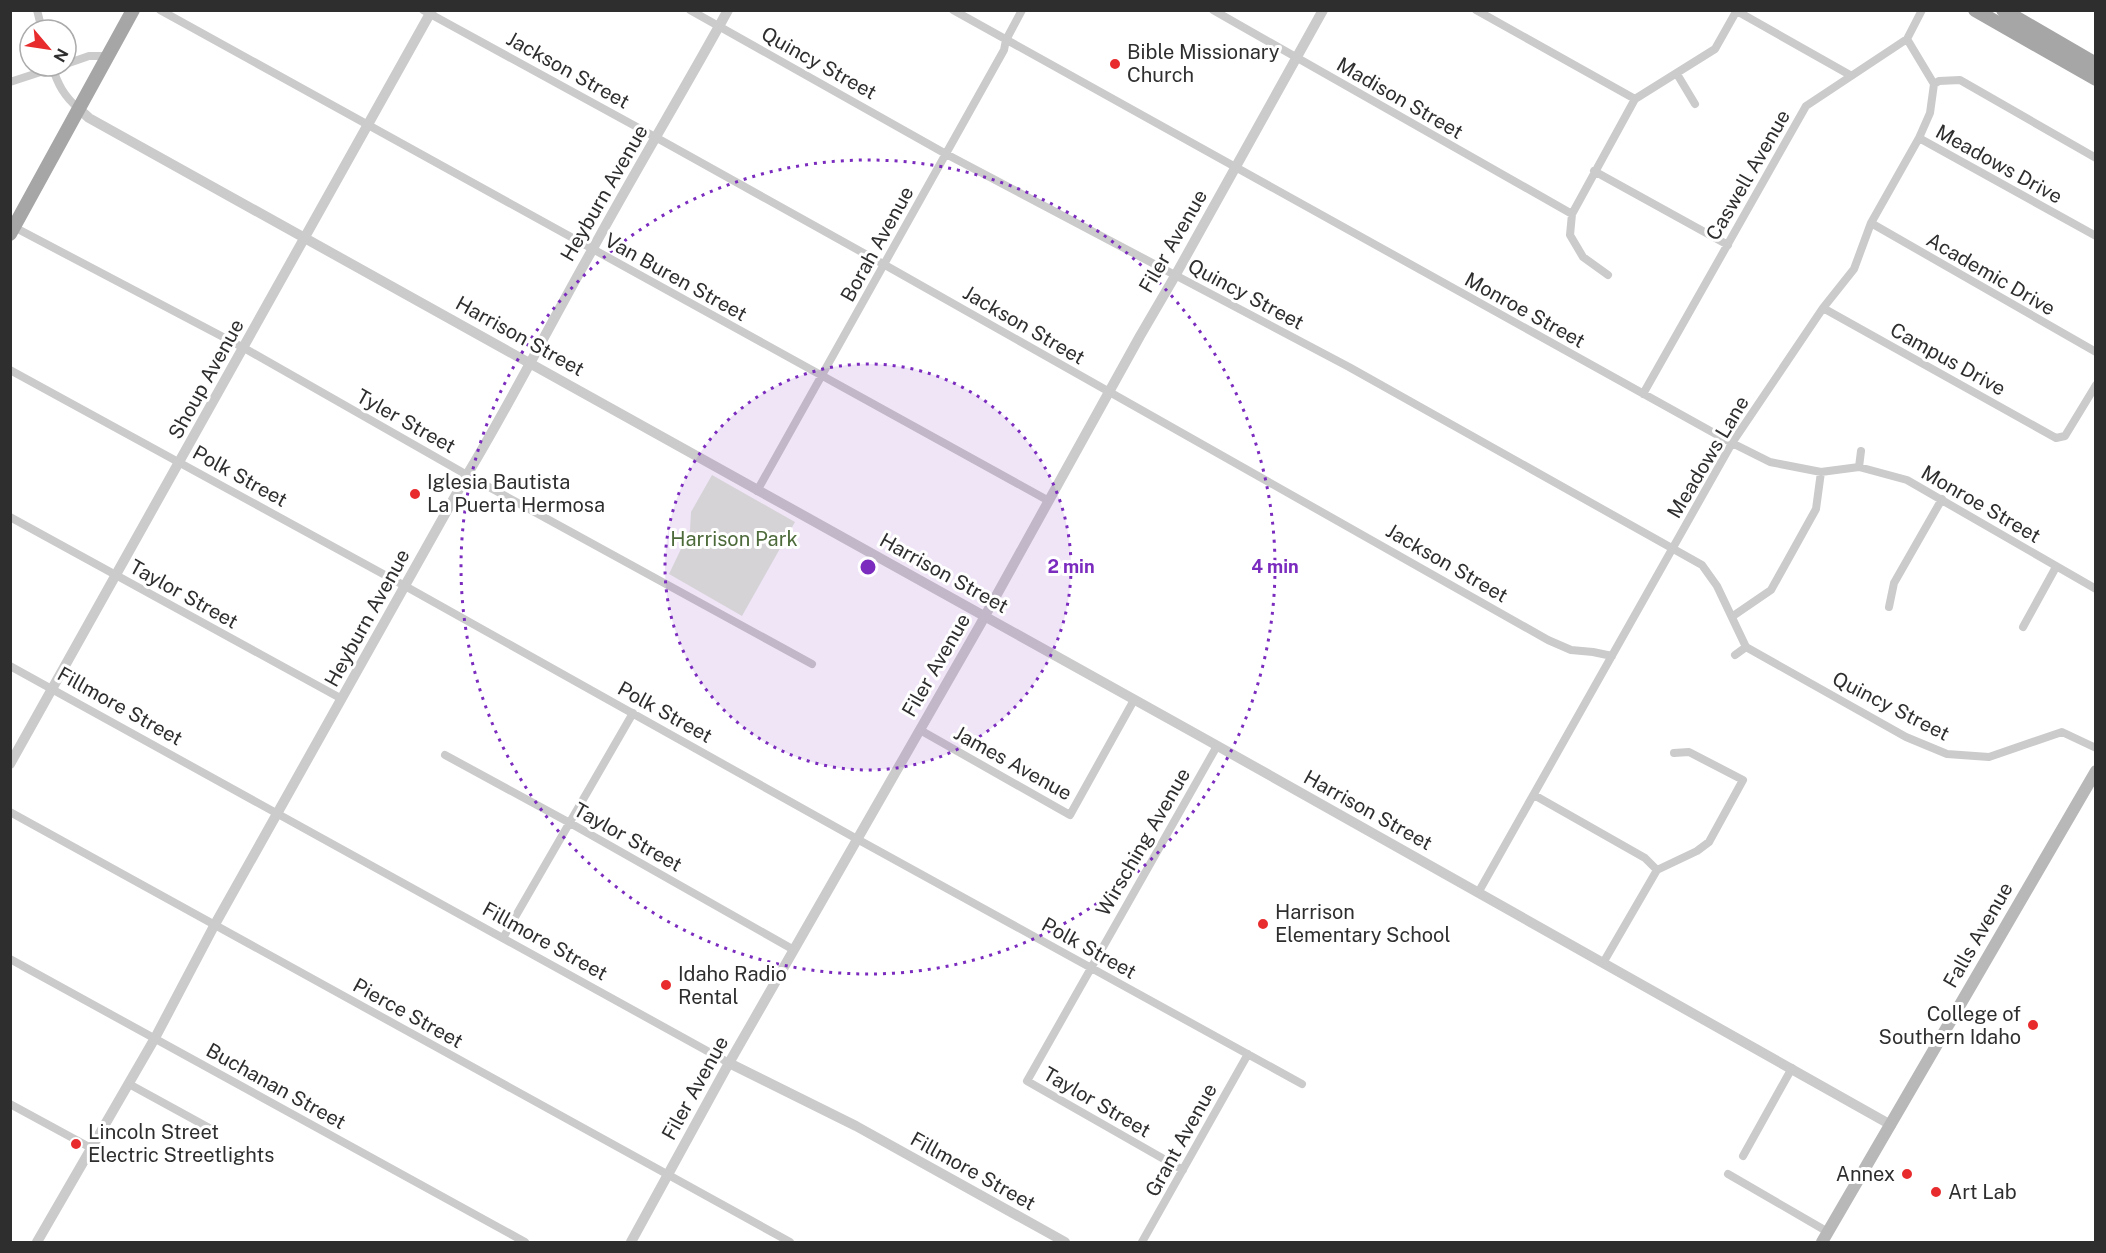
<svg xmlns="http://www.w3.org/2000/svg" width="2106" height="1253" font-family="'Public Sans',sans-serif">
  <style>
    .green { fill: #e3ebdb }
    .lines { fill: none; stroke-linecap: round; stroke-linejoin: round }
    .minor { stroke: #cbcbcb; stroke-width: 8 }
    .tertiary { stroke: #cbcbcb; stroke-width: 10 }
    .secondary { stroke: #b8b8b8; stroke-width: 12 }
    .primary { stroke: #a6a6a6; stroke-width: 14 }
    .ring { fill: none; stroke: #7b2cbf; stroke-width: 3; stroke-dasharray: 3 6 }
    .poi-dot { fill: #e82c2d; stroke: #fff; stroke-width: 2 }
    .labels { text-anchor: middle; stroke-width: 6; stroke-linejoin: round; paint-order: stroke }
    .poi-label { font-size: 20px; fill: #2e2e2e; stroke: #fff; text-anchor: start }
    .street-label { font-size: 20px; fill: #2e2e2e; stroke: #fff }
    .park-label { font-size: 20px; fill: #4d6a3a; stroke: #fff }
    .centre { fill: #7b2cbf; stroke: #fff; stroke-width: 3 }
    .ring-label { font-size: 18px; text-anchor: middle; font-weight: bold; fill: #7b2cbf; stroke: #fff; stroke-width: 6; stroke-linejoin: round; paint-order: stroke }
  </style>
  <rect width="100%" height="100%" fill="#fff"/>
  <path class="green" d="M 712,475 L 795,522 L 742,616 L 669,574 L 690,530 L 691,512 Z"/>
  <g class="lines">
    <path class="minor" d="M 37,10 L 42,30
      M 160,10 L 1049,501
      M 423,10 L 657,138 L 885,265 L 1548,640 L 1571,650 L 1593,652 L 1612,656
      M 690,10 L 946,154 L 1349,367 L 1702,565 L 1717,586 L 1746,647 L 1906,737 L 1947,754 L 1989,757 L 2062,732 L 2096,748
      M 953,10 L 1732,443 L 1770,462 L 1821,472 L 1859,467 L 1907,480 L 2096,589
      M 1213,10 L 1572,214
      M 1476,10 L 1635,99
      M 1735,10 L 1850,75
      M 66,64 L 89,56 L 108,56
      M 52,66 C 58,85 64,96 79,109
      M 1677,74 L 1695,104
      M 10,82 L 59,66
      M 1934,84 L 1939,81 L 1960,80 L 2096,158
      M 1919,138 L 2096,236
      M 1594,171 L 1728,245
      M 1871,223 L 2096,352
      M 11,227 L 14,227 L 244,348 L 467,475 L 812,664
      M 1608,275 L 1583,257 L 1570,235 L 1572,214 L 1635,99 L 1715,49 L 1737,10
      M 1823,308 L 2056,438 L 2065,436 L 2096,385
      M 10,370 L 405,586 L 857,839 L 1302,1084
      M 1643,394 L 1806,106 L 1907,39 L 1922,10
      M 1859,467 L 1861,451
      M 757,491 L 1004,50 L 1006,40 L 1022,10
      M 10,517 L 342,699
      M 1889,607 L 1894,583 L 1942,499
      M 1733,616 L 1771,590 L 1816,509 L 1821,472
      M 2023,627 L 2056,567
      M 1735,655 L 1746,647
      M 10,666 L 729,1063
      M 920,730 L 1070,815 L 1134,700
      M 445,755 L 570,823 L 794,950
      M 1534,795 L 1645,858 L 1657,870
      M 10,812 L 790,1242
      M 1478,893 L 1732,443 L 1823,308 L 1854,269 L 1871,223 L 1919,138 L 1930,113 L 1934,84 L 1907,39
      M 503,938 L 633,713
      M 10,959 L 525,1242
      M 1603,963 L 1657,870 L 1697,851 L 1709,842 L 1743,780 L 1689,752 L 1674,753
      M 129,1084 L 213,1130
      M 10,1104 L 91,1148
      M 1743,1156 L 1792,1068
      M 1183,1170 L 1027,1081 L 1217,746
      M 1728,1174 L 1828,1232
      M 1142,1242 L 1248,1054"/>
    <path class="tertiary" d="M 79,109 L 89,118 L 1207,740 L 1891,1125
      M 10,764 L 432,10
      M 729,1063 L 856,1126 L 1065,1242
      M 37,1242 L 155,1038 L 214,926 L 467,475 C 511,402 549,326 591,252 C 635,171 683,92 728,10
      M 631,1242 L 729,1063 L 980,625 L 1140,336 L 1175,276 L 1323,10"/>
    <path class="secondary" d="M 1822,1242 L 2096,771"/>
    <path class="primary" d="M 1975,10 L 2096,79
      M 2003,10 L 2096,64
      M 10,234 L 133,10"/>
  </g>
  <circle cx="868" cy="567" r="203" fill="#7b2cbf" fill-opacity=".12"/>
  <g class="ring">
    <circle cx="868" cy="567" r="203"/>
    <circle cx="868" cy="567" r="407"/>
  </g>
  <g class="poi-dot">
    <circle cx="1115" cy="64" r="6"/>
    <circle cx="415" cy="494" r="6"/>
    <circle cx="1263" cy="924" r="6"/>
    <circle cx="666" cy="985" r="6"/>
    <circle cx="2033" cy="1025" r="6"/>
    <circle cx="76" cy="1144" r="6"/>
    <circle cx="1907" cy="1174" r="6"/>
    <circle cx="1936" cy="1192" r="6"/>
  </g>
  <g class="labels">
    <g class="poi-label">
      <text x="1127" y="59">Bible Missionary<tspan x="1127" dy="23">Church</tspan></text>
      <text x="427" y="489">Iglesia Bautista<tspan x="427" dy="23">La Puerta Hermosa</tspan></text>
      <text x="1275" y="919">Harrison<tspan x="1275" dy="23">Elementary School</tspan></text>
      <text x="678" y="981">Idaho Radio<tspan x="678" dy="23">Rental</tspan></text>
      <text x="2021" y="1021" text-anchor="end">College of<tspan x="2021" dy="23">Southern Idaho</tspan></text>
      <text x="88" y="1139">Lincoln Street<tspan x="88" dy="23">Electric Streetlights</tspan></text>
      <text x="1895" y="1181" text-anchor="end">Annex</text>
      <text x="1948" y="1199">Art Lab</text>
    </g>
    <g class="street-label">
      <text transform="translate(819 63) rotate(29)" y="7">Quincy Street</text>
      <text transform="translate(568 70) rotate(29)" y="7">Jackson Street</text>
      <text transform="translate(1400 98) rotate(30)" y="7">Madison Street</text>
      <text transform="translate(1999 164) rotate(29)" y="7">Meadows Drive</text>
      <text transform="translate(1748 175) rotate(-60)" y="7">Caswell Avenue</text>
      <text transform="translate(604 193) rotate(-60)" y="7">Heyburn Avenue</text>
      <text transform="translate(1173 241) rotate(-60)" y="7">Filer Avenue</text>
      <text transform="translate(877 244) rotate(-61)" y="7">Borah Avenue</text>
      <text transform="translate(1991 274) rotate(30)" y="7">Academic Drive</text>
      <text transform="translate(676 277) rotate(29)" y="7">Van Buren Street</text>
      <text transform="translate(1246 294) rotate(28)" y="7">Quincy Street</text>
      <text transform="translate(1525 310) rotate(29)" y="7">Monroe Street</text>
      <text transform="translate(1024 325) rotate(30)" y="7">Jackson Street</text>
      <text transform="translate(520 336) rotate(29)" y="7">Harrison Street</text>
      <text transform="translate(1948 359) rotate(29)" y="7">Campus Drive</text>
      <text transform="translate(206 379) rotate(-61)" y="7">Shoup Avenue</text>
      <text transform="translate(406 421) rotate(29)" y="7">Tyler Street</text>
      <text transform="translate(1708 457) rotate(-59)" y="7">Meadows Lane</text>
      <text transform="translate(240 476) rotate(29)" y="7">Polk Street</text>
      <text transform="translate(1981 504) rotate(30)" y="7">Monroe Street</text>
      <text transform="translate(1447 563) rotate(30)" y="7">Jackson Street</text>
      <text transform="translate(944 573) rotate(29)" y="7">Harrison Street</text>
      <text transform="translate(184 594) rotate(29)" y="7">Taylor Street</text>
      <text transform="translate(367 618) rotate(-61)" y="7">Heyburn Avenue</text>
      <text transform="translate(936 665) rotate(-60)" y="7">Filer Avenue</text>
      <text transform="translate(120 706) rotate(29)" y="7">Fillmore Street</text>
      <text transform="translate(1891 706) rotate(27)" y="7">Quincy Street</text>
      <text transform="translate(665 712) rotate(29)" y="7">Polk Street</text>
      <text transform="translate(1013 763) rotate(29)" y="7">James Avenue</text>
      <text transform="translate(1368 810) rotate(29)" y="7">Harrison Street</text>
      <text transform="translate(628 837) rotate(29)" y="7">Taylor Street</text>
      <text transform="translate(1143 842) rotate(-60)" y="7">Wirsching Avenue</text>
      <text transform="translate(1978 935) rotate(-60)" y="7">Falls Avenue</text>
      <text transform="translate(545 941) rotate(29)" y="7">Fillmore Street</text>
      <text transform="translate(1089 948) rotate(29)" y="7">Polk Street</text>
      <text transform="translate(408 1013) rotate(29)" y="7">Pierce Street</text>
      <text transform="translate(276 1086) rotate(29)" y="7">Buchanan Street</text>
      <text transform="translate(695 1088) rotate(-61)" y="7">Filer Avenue</text>
      <text transform="translate(1097 1102) rotate(30)" y="7">Taylor Street</text>
      <text transform="translate(1181 1140) rotate(-61)" y="7">Grant Avenue</text>
      <text transform="translate(973 1171) rotate(29)" y="7">Fillmore Street</text>
    </g>
    <g class="park-label">
      <text x="734" y="546">Harrison Park</text>
    </g>
  </g>
  <circle cx="868" cy="567" r="9" class="centre"/>
  <g class="ring-label">
    <text x="1071" y="573">2 min</text>
    <text x="1275" y="573">4 min</text>
  </g>
  <rect width="2106" height="1253" fill="none" stroke="#2e2e2e" stroke-width="24"/>
  <g transform="translate(48 48) rotate(119)"><circle r="28" fill="#ffffff" stroke="#ababab" stroke-width="1.5"/>
  <path d="M0-4.5L10 22L0 15L-10 22Z" fill="#e82c2d"/>
  <text y="-9" font-size="16" font-weight="bold" text-anchor="middle" fill="#2e2e2e">N</text>
  </g>
</svg>
